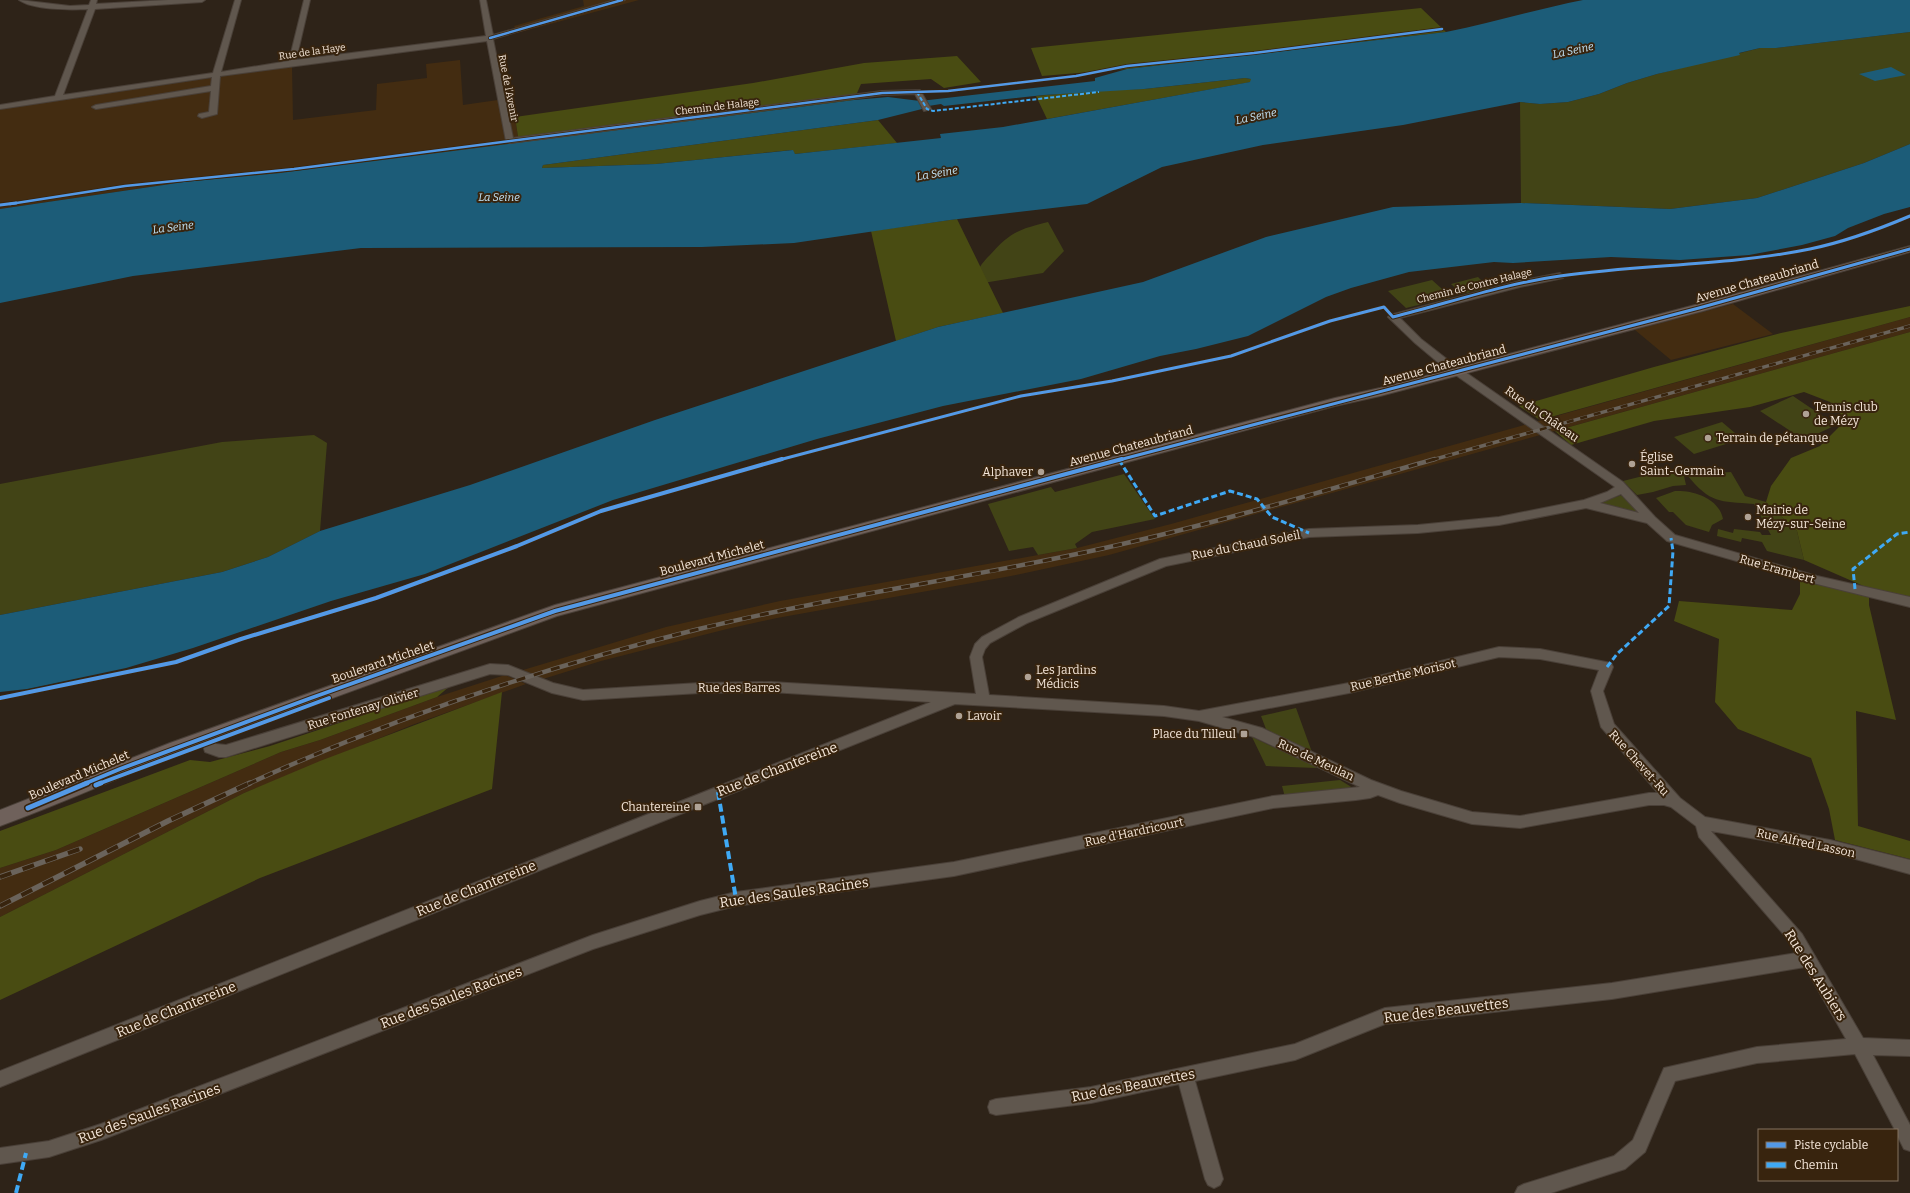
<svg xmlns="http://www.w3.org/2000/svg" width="1910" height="1193" font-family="Bitter,serif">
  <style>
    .built { fill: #432c11 }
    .green { fill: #424416 }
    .forest { fill: #494c12 }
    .water { fill: #1c5c78; fill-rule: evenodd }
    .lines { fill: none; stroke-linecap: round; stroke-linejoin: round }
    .minor-casing { stroke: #4a4038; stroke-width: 2 }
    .major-casing { stroke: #4a4038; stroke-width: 2 }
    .minor { fill: #60574e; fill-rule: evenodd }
    .major { fill: #6f615b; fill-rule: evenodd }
    .rail-far2-casing { stroke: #6a635b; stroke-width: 3.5 }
    .rail-far1-casing { stroke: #6a635b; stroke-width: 4.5 }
    .rail-casing { stroke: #6a635b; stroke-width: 5.5 }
    .rail-far2 { stroke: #38240e; stroke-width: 2.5; stroke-dasharray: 7; stroke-linecap: butt }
    .rail-far1 { stroke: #38240e; stroke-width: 3; stroke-dasharray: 9; stroke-linecap: butt }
    .rail { stroke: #38240e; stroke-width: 4; stroke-dasharray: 12; stroke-linecap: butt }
    .quiet-far2 { stroke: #3fa9f5; stroke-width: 2; stroke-dasharray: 4 2; stroke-linecap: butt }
    .quiet-far1 { stroke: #3fa9f5; stroke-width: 3; stroke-dasharray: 6 3; stroke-linecap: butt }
    .quiet { stroke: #3fa9f5; stroke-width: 4; stroke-dasharray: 8 4; stroke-linecap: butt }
    .cycleway-far3-casing { stroke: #38240e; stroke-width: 4 }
    .cycleway-far2-casing { stroke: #38240e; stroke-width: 5 }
    .cycleway-far1-casing { stroke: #38240e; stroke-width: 6 }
    .cycleway-casing { stroke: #38240e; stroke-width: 8 }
    .cycleway-far3 { stroke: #5399e6; stroke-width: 2.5 }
    .cycleway-far2 { stroke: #5399e6; stroke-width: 3 }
    .cycleway-far1 { stroke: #5399e6; stroke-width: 4 }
    .cycleway { stroke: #5399e6; stroke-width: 5 }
    .poi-dot { fill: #afa295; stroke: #38240e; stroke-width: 1.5 }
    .labels { text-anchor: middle; stroke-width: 4; stroke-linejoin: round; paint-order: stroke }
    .far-street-label { font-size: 10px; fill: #f4e6d9; stroke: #38240e }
    .far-water-label { font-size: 11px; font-style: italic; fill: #c3e6fa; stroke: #38240e }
    .street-label { font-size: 12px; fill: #f4e6d9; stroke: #38240e }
    .poi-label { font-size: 12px; fill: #f4e6d9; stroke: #38240e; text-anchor: start }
    .near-street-label { font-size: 14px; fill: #f4e6d9; stroke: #38240e }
  </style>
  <rect width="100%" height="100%" fill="#2e2318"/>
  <path class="built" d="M 583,0 L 639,0 L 517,33 L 514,26 L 584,6 Z
    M 460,60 L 463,105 L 512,98 L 519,143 L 280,173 L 184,182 L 0,209 L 0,109 L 292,66 L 293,120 L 376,110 L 377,84 L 427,78 L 426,64 Z
    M 1733,304 L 1773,334 L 1671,360 L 1635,330 Z
    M 1910,317 L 1910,332 L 1109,555 L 1011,576 L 777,618 L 727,629 L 601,661 L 543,679 L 523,670 L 666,627 L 780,601 L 1077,548 L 1171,524 Z
    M 505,675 L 526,684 L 412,725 L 244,793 L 0,917 L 0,868 L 56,850 L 281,752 L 320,740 L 437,697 Z"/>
  <path class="green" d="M 1910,32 L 1910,144 L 1864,163 L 1757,198 L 1670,209 L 1521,203 L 1520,102 L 1540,104 L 1568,102 L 1599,94 L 1627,83 L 1657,74 L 1760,48 L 1776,48 Z
    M 1048,222 L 1064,251 L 1043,273 L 983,283 C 982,279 979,274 979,270 C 980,265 986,259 990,255 C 1010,232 1020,229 1048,222 Z
    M 1478,277 L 1489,288 L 1462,294 L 1451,284 Z
    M 1432,280 L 1451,297 L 1406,308 L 1388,291 Z
    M 1793,396 L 1836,425 L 1804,440 L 1760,411 Z
    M 1722,422 L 1742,439 L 1694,454 L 1674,437 Z
    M 314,435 L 327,443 L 320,531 L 268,557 L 222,572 L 0,615 L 0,484 L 222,442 Z
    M 1663,471 L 1684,476 L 1686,485 L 1673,486 L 1653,492 L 1637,495 L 1623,481 Z
    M 1731,472 L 1745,496 L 1766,502 L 1797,531 L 1804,560 L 1767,551 L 1762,542 L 1742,538 L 1741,542 L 1717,536 L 1718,529 L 1733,533 L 1734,529 L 1760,532 L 1762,535 L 1771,535 L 1754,504 C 1719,501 1711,504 1687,475 Z
    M 1124,474 L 1155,519 L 1092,532 L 1075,544 L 1077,548 L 1038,555 L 1033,547 L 1009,551 L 988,504 L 1051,487 L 1055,492 Z
    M 1675,491 C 1693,490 1719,498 1723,519 L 1712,525 L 1709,532 L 1686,525 L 1673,512 L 1669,512 L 1656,498 Z
    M 1625,494 L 1639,513 L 1598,503 Z
    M 1296,708 L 1313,755 L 1266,729 L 1261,716 Z
    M 1252,737 L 1318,768 L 1266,766 Z
    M 1340,780 L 1353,788 L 1285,797 L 1282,786 Z"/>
  <path class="forest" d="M 1421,8 L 1446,32 L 1127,69 L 1042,76 L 1031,48 Z
    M 957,56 L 981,82 L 944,88 L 931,79 L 861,84 L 854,100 L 519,143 L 515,117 L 753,83 L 864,63 Z
    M 1245,78 L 1251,79 L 1251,82 L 1047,119 L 1036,96 L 1102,90 L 1144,89 Z
    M 878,120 L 897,143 L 795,154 L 792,150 L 656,164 L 542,168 L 543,165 Z
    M 957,219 L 1003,313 L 938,327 L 896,341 L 871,231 Z
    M 1910,306 L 1910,317 L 1540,420 L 1519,406 L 1654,367 L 1781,333 Z
    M 1910,332 L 1910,600 L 1868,588 L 1804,560 L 1797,531 L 1766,502 L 1771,486 L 1791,458 L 1820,446 L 1846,420 L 1830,402 L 1804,392 L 1750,407 L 1654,421 L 1571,445 L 1555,431 Z
    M 1800,581 L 1869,595 L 1869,605 L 1896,720 L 1856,711 L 1858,826 L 1910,841 L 1910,859 L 1835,840 L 1829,809 L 1811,758 L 1738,729 L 1715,702 L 1719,639 L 1674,621 L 1679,601 L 1792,610 L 1800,594 Z
    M 450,686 L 437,697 L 320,740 L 281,752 L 56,850 L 0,868 L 0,831 L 190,760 L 210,762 L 270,746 Z
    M 502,692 L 492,789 L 260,878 L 0,1000 L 0,917 L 244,793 L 320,761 Z"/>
  <path class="water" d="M 1583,0 L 1910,0 L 1910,32 L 1776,48 L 1760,48 L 1739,53 L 1740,55 L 1657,74 L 1627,83 L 1599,94 L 1568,102 L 1540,104 L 1520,102 L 1403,125 L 1263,145 L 1162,167 L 1087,204 L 950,220 L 794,243 L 702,247 L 361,248 L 133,276 L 0,303 L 0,209 L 184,182 L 280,173 L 854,100 L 888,97 L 920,101 L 1095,81 L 1095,78 L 1127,69 L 1446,32 C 1492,23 1537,9 1583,0 ZM 1245,78 L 1251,79 L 1250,82 L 1003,127 L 940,134 L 941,138 L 795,154 L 793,150 L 656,164 L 542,168 L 543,165 L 878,120 L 922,109 L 922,107 L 941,104 L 944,106 L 1044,95 L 1144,89 Z
    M 1891,67 L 1906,75 L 1875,81 L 1859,74 Z
    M 1910,144 L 1910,207 L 1884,214 L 1848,228 L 1835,236 L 1802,245 L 1749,255 L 1680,260 L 1611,257 L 1513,263 L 1494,262 L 1409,272 L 1351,288 L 1326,297 L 1248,336 L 1196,349 L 1160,356 L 1081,379 L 943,406 L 817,439 L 613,500 L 425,574 L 331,601 L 193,648 L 126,668 L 27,689 L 0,692 L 0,615 L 222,572 L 268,557 L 320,531 L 470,485 L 655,420 L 938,327 L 1143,282 L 1266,237 L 1393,207 L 1521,203 L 1670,209 L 1757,198 L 1864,163 Z"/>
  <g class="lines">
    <defs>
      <path id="minor" d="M 19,0 L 70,6 L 89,5 L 91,0 L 97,0 L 96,4 L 168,0 L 205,0 L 202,2 L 95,9 L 63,95 L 213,73 L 235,0 L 241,0 L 221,72 L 289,61 L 304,0 L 310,0 L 296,60 L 486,36 L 480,0 L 486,0 L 493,35 L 615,0 L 625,0 L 493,39 L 513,138 L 882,91 L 920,90 L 931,109 L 924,111 L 915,94 L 882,95 L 510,143 L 506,141 L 487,41 L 220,76 L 217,114 L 202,118 L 198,116 L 199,114 L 209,112 L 211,91 L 96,109 L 92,107 L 96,105 L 211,86 L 212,77 L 0,109 L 0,105 L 55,96 L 88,9 C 70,10 33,10 19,0 Z
        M 1560,273 L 1565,276 L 1563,278 L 1520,287 L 1400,318 L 1421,339 L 1448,360 L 1623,482 L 1655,517 L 1675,535 L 1817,576 L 1910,597 L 1910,607 L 1817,584 L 1667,541 L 1647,523 L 1586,508 L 1499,525 L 1418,533 L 1309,537 L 1166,566 L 1027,623 L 990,643 L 985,649 L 982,657 L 989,695 L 1164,706 L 1199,711 L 1349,683 L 1499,647 L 1540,649 L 1611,663 L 1613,667 L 1603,691 L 1614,724 L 1680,798 L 1705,817 L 1830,840 L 1910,860 L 1910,874 L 1830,852 L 1711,831 L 1802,934 L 1863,1038 L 1910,1040 L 1910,1056 L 1873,1055 L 1910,1125 L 1910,1151 L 1904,1149 L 1897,1135 L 1897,1130 L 1895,1130 L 1855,1054 L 1757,1063 L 1675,1081 L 1645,1152 L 1625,1169 L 1551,1193 L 1515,1193 L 1518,1187 L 1524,1184 L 1614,1156 L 1633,1140 L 1664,1068 L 1757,1047 L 1846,1039 L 1805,967 L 1612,999 L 1385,1024 L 1295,1060 L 1195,1081 L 1223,1179 L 1220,1185 L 1214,1188 L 1208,1185 L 1205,1179 L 1179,1084 L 1091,1103 L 996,1115 L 990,1113 L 988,1107 L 990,1101 L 996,1099 L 1091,1087 L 1295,1044 L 1385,1008 L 1612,983 L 1797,953 L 1792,944 L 1699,837 L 1696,826 L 1671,807 L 1664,805 L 1649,805 L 1520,828 L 1472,824 L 1400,803 L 1378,795 L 1370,798 L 1356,800 L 1273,808 L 954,876 L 736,906 L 700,915 L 593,949 L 101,1140 L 49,1157 L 0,1164 L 0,1148 L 49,1141 L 101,1124 L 593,935 L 700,901 L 736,892 L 954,862 L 1273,796 L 1360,787 L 1254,737 L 1199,721 L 1164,716 L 955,704 L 0,1087 L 0,1071 L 931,702 L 771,692 L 700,693 L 583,700 L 552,693 L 508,675 L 490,674 L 226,757 L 219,757 L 205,752 L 200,736 L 202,732 L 207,730 L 212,732 L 216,744 L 226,745 L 490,664 L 508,665 L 553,683 L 583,690 L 700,683 L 771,682 L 976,694 L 970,657 L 975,644 L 982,637 L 1019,617 L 1160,559 L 1309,529 L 1418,525 L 1499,517 L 1584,500 L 1607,492 L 1615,487 L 1440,364 L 1415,343 L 1388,317 L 1390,315 L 1519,281 ZM 1621,494 L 1639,513 L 1600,503 ZM 1499,657 L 1540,659 L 1599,670 L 1591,691 L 1601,727 L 1658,793 L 1649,793 L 1520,816 L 1472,812 L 1401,791 L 1371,780 L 1262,728 L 1222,717 L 1349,693 Z"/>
      <path id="major" d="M 1910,246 L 1910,252 L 1703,311 L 1380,396 L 1335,406 L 557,616 L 182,753 C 121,776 61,804 0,826 L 0,810 L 170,743 L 555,605 L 1335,398 L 1380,388 L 1695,305 Z"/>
    </defs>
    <use href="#minor" class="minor-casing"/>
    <use href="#major" class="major-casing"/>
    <use href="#minor" class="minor"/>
    <use href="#major" class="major"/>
    <defs>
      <path id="rail-far2" d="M 1432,460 L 1910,326"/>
      <path id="rail-far1" d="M 248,784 C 392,718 545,667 699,629 C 838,595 979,577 1118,545 C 1225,521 1330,489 1435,459"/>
      <path id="rail" d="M 0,877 L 80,849
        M 0,906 L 168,821 L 250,783"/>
    </defs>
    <use href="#rail-far2" class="rail-far2-casing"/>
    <use href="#rail-far1" class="rail-far1-casing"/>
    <use href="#rail" class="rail-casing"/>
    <use href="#rail-far2" class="rail-far2"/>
    <use href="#rail-far1" class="rail-far1"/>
    <use href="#rail" class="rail"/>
    <path class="quiet-far2" d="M 917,92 L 927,109 L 933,111 L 1099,92"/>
    <path class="quiet-far1" d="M 1119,460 L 1155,516 L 1230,491 L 1257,499 L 1272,517 L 1309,533
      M 1855,589 L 1853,569 L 1897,534 L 1910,532
      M 1607,667 L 1617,654 L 1669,606 L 1673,551 L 1671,538"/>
    <path class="quiet" d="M 718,792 L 736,899
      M 16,1193 L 26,1153"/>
    <defs>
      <path id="cycleway-far3" d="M 490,38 L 622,0
        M 10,204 L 125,186 L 294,169 L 882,93 L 948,91 L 1076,76 L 1127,66 L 1254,53 L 1442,29"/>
      <path id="cycleway-far2" d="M 0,205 L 16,203
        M 779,460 L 1021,396 L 1112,381 L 1231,356 L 1330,321 L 1384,307 L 1393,317 C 1449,303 1503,284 1560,276 C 1643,264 1727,266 1810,249 C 1844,242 1877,230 1910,216
        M 1119,460 L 1699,308 L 1910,249"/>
      <path id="cycleway-far1" d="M 0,698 L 176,662 L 241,639 L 376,598 L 517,546 L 601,511 L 782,459
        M 84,784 L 120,769 L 311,698 L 555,611 L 1122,459
        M 98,784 L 329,698"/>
      <path id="cycleway" d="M 96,785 L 101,783
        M 28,808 L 87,783"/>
    </defs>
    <use href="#cycleway-far3" class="cycleway-far3-casing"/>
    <use href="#cycleway-far2" class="cycleway-far2-casing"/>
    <use href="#cycleway-far1" class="cycleway-far1-casing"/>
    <use href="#cycleway" class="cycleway-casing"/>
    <use href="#cycleway-far3" class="cycleway-far3"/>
    <use href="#cycleway-far2" class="cycleway-far2"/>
    <use href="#cycleway-far1" class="cycleway-far1"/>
    <use href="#cycleway" class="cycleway"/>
  </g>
  <g class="poi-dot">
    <circle cx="1806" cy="414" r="4"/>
    <circle cx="1708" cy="438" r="4"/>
    <circle cx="1632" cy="464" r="4"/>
    <circle cx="1041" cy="472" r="4"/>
    <circle cx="1748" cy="517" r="4"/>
    <circle cx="1028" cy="677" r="4"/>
    <circle cx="959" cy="716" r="4"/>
    <rect x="1240" y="730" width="8" height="8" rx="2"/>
    <rect x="694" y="803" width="8" height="8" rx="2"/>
  </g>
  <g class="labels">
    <g class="far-street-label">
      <text transform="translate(312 51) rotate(-8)" y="4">Rue de la Haye</text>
      <text transform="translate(509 88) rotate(79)" y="4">Rue de l'Avenir</text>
      <text transform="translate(717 106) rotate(-7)" y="4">Chemin de Halage</text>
      <text transform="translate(1474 285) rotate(-14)" y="4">Chemin de Contre Halage</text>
    </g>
    <g class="far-water-label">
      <text transform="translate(1573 50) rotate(-12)" y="4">La Seine</text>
      <text transform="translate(1256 116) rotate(-12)" y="4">La Seine</text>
      <text transform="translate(937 173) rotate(-10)" y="4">La Seine</text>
      <text x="499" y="201">La Seine</text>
      <text transform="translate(173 227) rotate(-7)" y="4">La Seine</text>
    </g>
    <g class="street-label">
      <text transform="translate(1757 281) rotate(-16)" y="4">Avenue Chateaubriand</text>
      <text transform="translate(1444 365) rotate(-15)" y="4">Avenue Chateaubriand</text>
      <text transform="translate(1542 414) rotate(35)" y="4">Rue du Château</text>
      <text transform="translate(1131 446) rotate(-15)" y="4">Avenue Chateaubriand</text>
      <text transform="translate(1246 545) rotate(-11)" y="4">Rue du Chaud Soleil</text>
      <text transform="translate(712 558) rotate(-15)" y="4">Boulevard Michelet</text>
      <text transform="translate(1777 569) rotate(16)" y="4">Rue Erambert</text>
      <text transform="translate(383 662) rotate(-19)" y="4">Boulevard Michelet</text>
      <text transform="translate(1403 675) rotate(-13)" y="4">Rue Berthe Morisot</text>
      <text x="739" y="692">Rue des Barres</text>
      <text transform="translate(363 709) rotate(-17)" y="4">Rue Fontenay Olivier</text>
      <text transform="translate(1316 760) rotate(25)" y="4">Rue de Meulan</text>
      <text transform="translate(1639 763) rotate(48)" y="4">Rue Chevet-Ru</text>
      <text transform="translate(79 775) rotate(-23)" y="4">Boulevard Michelet</text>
      <text transform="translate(1134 832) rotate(-12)" y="4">Rue d'Hardricourt</text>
      <text transform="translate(1806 843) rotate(12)" y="4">Rue Alfred Lasson</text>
    </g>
    <g class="poi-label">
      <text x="1814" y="411">Tennis club<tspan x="1814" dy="14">de Mézy</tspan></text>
      <text x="1716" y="442">Terrain de pétanque</text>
      <text x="1640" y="461">Église<tspan x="1640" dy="14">Saint-Germain</tspan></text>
      <text x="1033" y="476" text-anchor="end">Alphaver</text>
      <text x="1756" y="514">Mairie de<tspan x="1756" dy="14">Mézy-sur-Seine</tspan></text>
      <text x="1036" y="674">Les Jardins<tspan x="1036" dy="14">Médicis</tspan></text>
      <text x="967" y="720">Lavoir</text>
      <text x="1236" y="738" text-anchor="end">Place du Tilleul</text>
      <text x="690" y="811" text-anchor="end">Chantereine</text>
    </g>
    <g class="near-street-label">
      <text transform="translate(777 769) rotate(-21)" y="5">Rue de Chantereine</text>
      <text transform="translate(476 888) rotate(-22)" y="5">Rue de Chantereine</text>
      <text transform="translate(794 892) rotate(-8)" y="5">Rue des Saules Racines</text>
      <text transform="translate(1816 975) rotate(58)" y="5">Rue des Aubiers</text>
      <text transform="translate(451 997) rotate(-21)" y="5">Rue des Saules Racines</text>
      <text transform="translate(176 1009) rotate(-22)" y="5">Rue de Chantereine</text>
      <text transform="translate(1446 1010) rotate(-7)" y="5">Rue des Beauvettes</text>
      <text transform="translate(1133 1085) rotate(-11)" y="5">Rue des Beauvettes</text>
      <text transform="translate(149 1113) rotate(-20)" y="5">Rue des Saules Racines</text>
    </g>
  </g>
  <rect x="1758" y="1129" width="140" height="52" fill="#38240e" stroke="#83725f"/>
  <rect x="1766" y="1142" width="20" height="6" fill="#5399e6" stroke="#83725f"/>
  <text x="1794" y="1149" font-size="12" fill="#f4e6d9">Piste cyclable</text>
  <rect x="1766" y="1162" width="20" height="6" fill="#3fa9f5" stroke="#83725f"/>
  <text x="1794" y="1169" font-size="12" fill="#f4e6d9">Chemin</text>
</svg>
